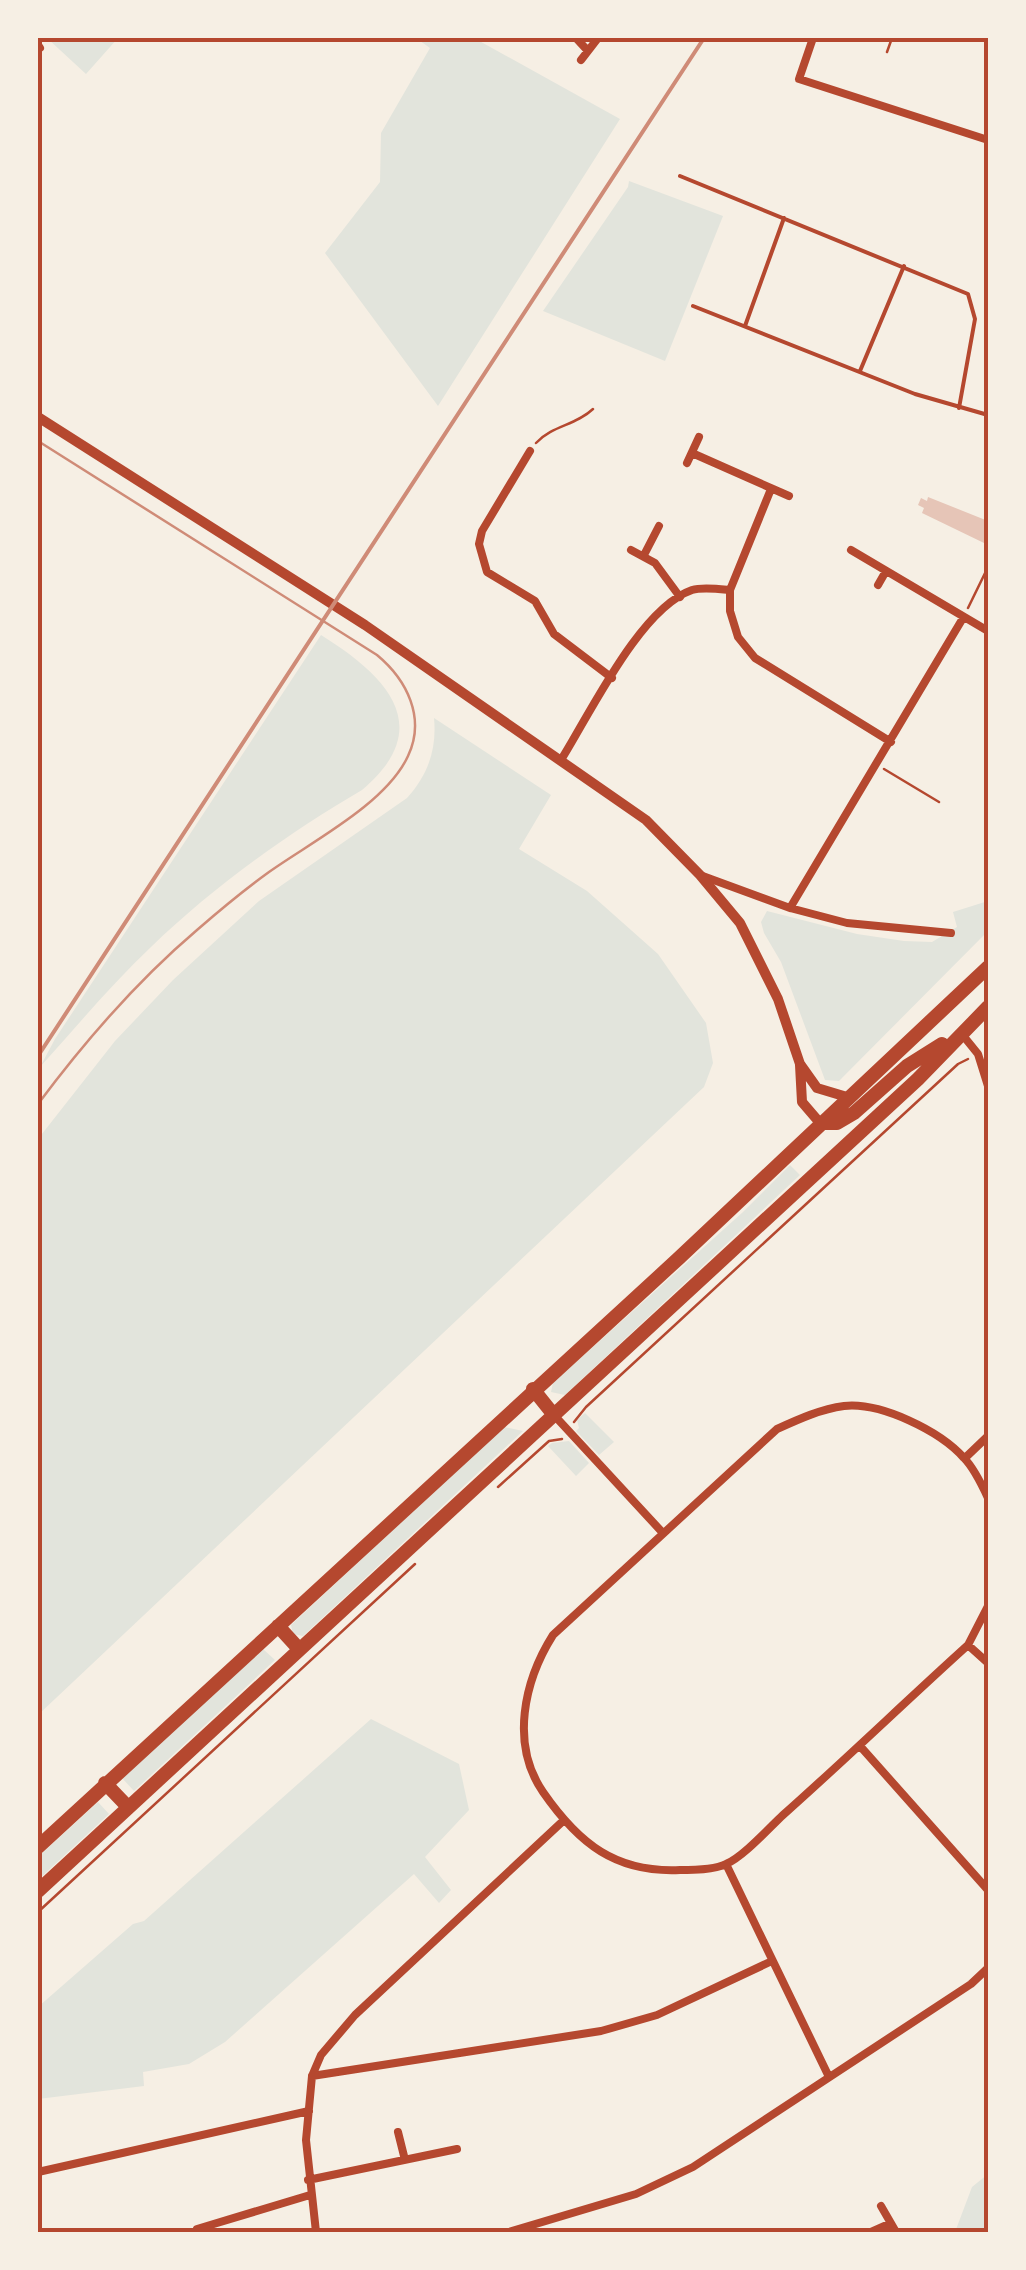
<svg xmlns="http://www.w3.org/2000/svg" width="1026" height="2270" font-family="Bitter,serif">
  <style>
    .green { fill: #e2e4dc }
    .building { fill: #e6c5b7 }
    .lines { fill: none; stroke-linecap: round; stroke-linejoin: round }
    .path { stroke: #b5482f; stroke-width: 2.5 }
    .service { stroke: #b5482f; stroke-width: 4 }
    .minor { stroke: #b5482f; stroke-width: 8 }
    .tertiary { stroke: #b5482f; stroke-width: 10 }
    .trunk { stroke: #b5482f; stroke-width: 14 }
    .tram { stroke: #cf8b77; stroke-width: 2.5 }
    .rail { stroke: #cf8b77; stroke-width: 4 }
    .neatline { fill: none; stroke: #b5482f; stroke-width: 4 }
  </style>
  <rect width="100%" height="100%" fill="#f6efe4"/>
  <path class="green" d="M 47,38 L 118,38 L 86,74 Z
    M 416,38 L 474,38 L 620,119 L 438,406 L 325,253 L 380,182 L 381,133 L 430,48 Z
    M 629,181 L 723,216 L 665,361 L 543,311 L 628,187 Z
    M 321,635 C 385,675 438,726 362,790 C 287,834 213,887 151,947 C 111,985 77,1026 40,1067 L 55,1039 Z
    M 434,718 L 551,795 L 519,849 L 587,891 L 658,954 L 706,1023 L 713,1063 L 704,1087 L 38,1715 L 38,1139 L 115,1041 L 173,980 L 259,901 L 407,798 C 428,775 437,749 434,718 Z
    M 988,901 L 988,931 L 839,1081 L 825,1080 L 781,962 L 764,933 L 761,922 L 767,911 L 857,934 L 904,941 L 932,942 L 957,927 L 953,912 Z
    M 790,1165 L 800,1175 L 565,1395 L 551,1392 L 553,1383 L 743,1212 Z
    M 585,1413 L 614,1442 L 599,1455 L 576,1431 L 579,1428 L 577,1420 Z
    M 504,1427 L 523,1431 L 303,1636 L 293,1634 L 291,1625 Z
    M 569,1441 L 589,1463 L 576,1476 L 548,1446 L 552,1443 Z
    M 263,1649 L 275,1660 L 134,1791 L 122,1778 Z
    M 371,1719 L 459,1764 L 469,1810 L 425,1857 L 451,1890 L 439,1903 L 414,1874 L 225,2042 L 189,2064 L 143,2072 L 144,2086 L 38,2099 L 38,2007 L 133,1924 L 144,1921 Z
    M 98,1802 L 109,1814 L 38,1880 L 38,1857 Z
    M 988,2174 L 988,2232 L 955,2232 L 972,2187 Z"/>
  <path class="building" d="M 928,497 L 988,521 L 984,543 L 922,513 L 924,508 L 918,505 L 921,498 L 927,501 Z"/>
  <g class="lines">
    <path class="path" d="M 887,52 L 892,38
      M 536,443 C 553,425 575,426 593,409
      M 968,608 L 988,567
      M 884,769 L 939,802
      M 574,1422 L 586,1407 L 958,1064 L 968,1059
      M 498,1487 L 549,1441 L 562,1439
      M 38,1912 L 415,1564"/>
    <path class="service" d="M 680,176 L 968,294 L 975,319 L 959,408
      M 693,306 L 915,394 L 988,415
      M 745,326 L 784,218
      M 860,371 L 904,266"/>
    <path class="minor" d="M 576,38 L 588,51
      M 813,38 L 799,79 L 988,140
      M 38,45 L 40,48
      M 581,60 L 598,38
      M 530,451 L 482,531 L 479,544 L 487,572 L 535,601 L 554,634 L 612,678
      M 692,453 L 789,496
      M 687,463 L 699,437
      M 771,489 L 730,590 L 730,611 L 738,637 L 755,658 L 891,742
      M 631,550 L 655,563 L 680,597
      M 851,550 L 988,631
      M 644,555 L 659,526
      M 878,585 L 886,571
      M 561,760 C 590,714 640,608 692,590 C 702,587 719,589 730,590
      M 700,875 L 790,908 L 847,923 L 951,933
      M 790,908 L 963,618
      M 961,1033 L 978,1054 L 988,1086
      M 553,1414 L 662,1532
      M 965,1458 L 988,1436
      M 988,1498 C 982,1485 974,1468 964,1458 C 940,1431 881,1402 844,1406 C 821,1409 799,1419 777,1429 L 553,1635 C 524,1681 510,1744 543,1792 C 579,1844 616,1873 680,1870 C 693,1870 714,1870 726,1864 C 743,1857 769,1828 783,1815 C 846,1759 906,1701 968,1645 L 988,1606
      M 968,1645 L 988,1663
      M 860,1746 L 988,1890
      M 726,1864 L 829,2077
      M 312,2076 L 601,2031 L 657,2015 L 772,1961
      M 398,2132 L 405,2160
      M 38,2172 L 309,2111
      M 308,2180 L 457,2149
      M 881,2206 L 896,2232
      M 197,2229 L 310,2195
      M 316,2232 L 306,2140 L 312,2076 L 321,2055 L 355,2015 L 563,1821
      M 509,2232 L 636,2194 L 693,2167 L 971,1984 L 988,1968
      M 871,2232 L 889,2224"/>
    <path class="tertiary" d="M 38,417 L 365,625 L 646,820 L 700,875 L 740,923 L 778,999 L 800,1064 L 817,1088 L 847,1097
      M 800,1065 L 802,1102 L 820,1123"/>
    <path class="trunk" d="M 820,1123 L 837,1123 L 854,1113 L 907,1066 L 942,1044
      M 533,1389 L 553,1414
      M 278,1626 L 299,1649
      M 105,1783 L 128,1807
      M 38,1847 L 679,1258 L 988,967
      M 38,1891 L 918,1079 L 988,1007"/>
    <path class="tram" d="M 38,441 L 377,655 C 407,680 426,718 408,756 C 386,804 311,842 269,872 C 244,890 220,910 197,930 C 137,981 85,1041 38,1104"/>
    <path class="rail" d="M 38,1056 L 704,38"/>
  </g>
  <rect width="1026" height="2270" fill="none" stroke="#f6efe4" stroke-width="80"/>
  <rect x="40" y="40" width="946" height="2190" class="neatline"/>
</svg>
